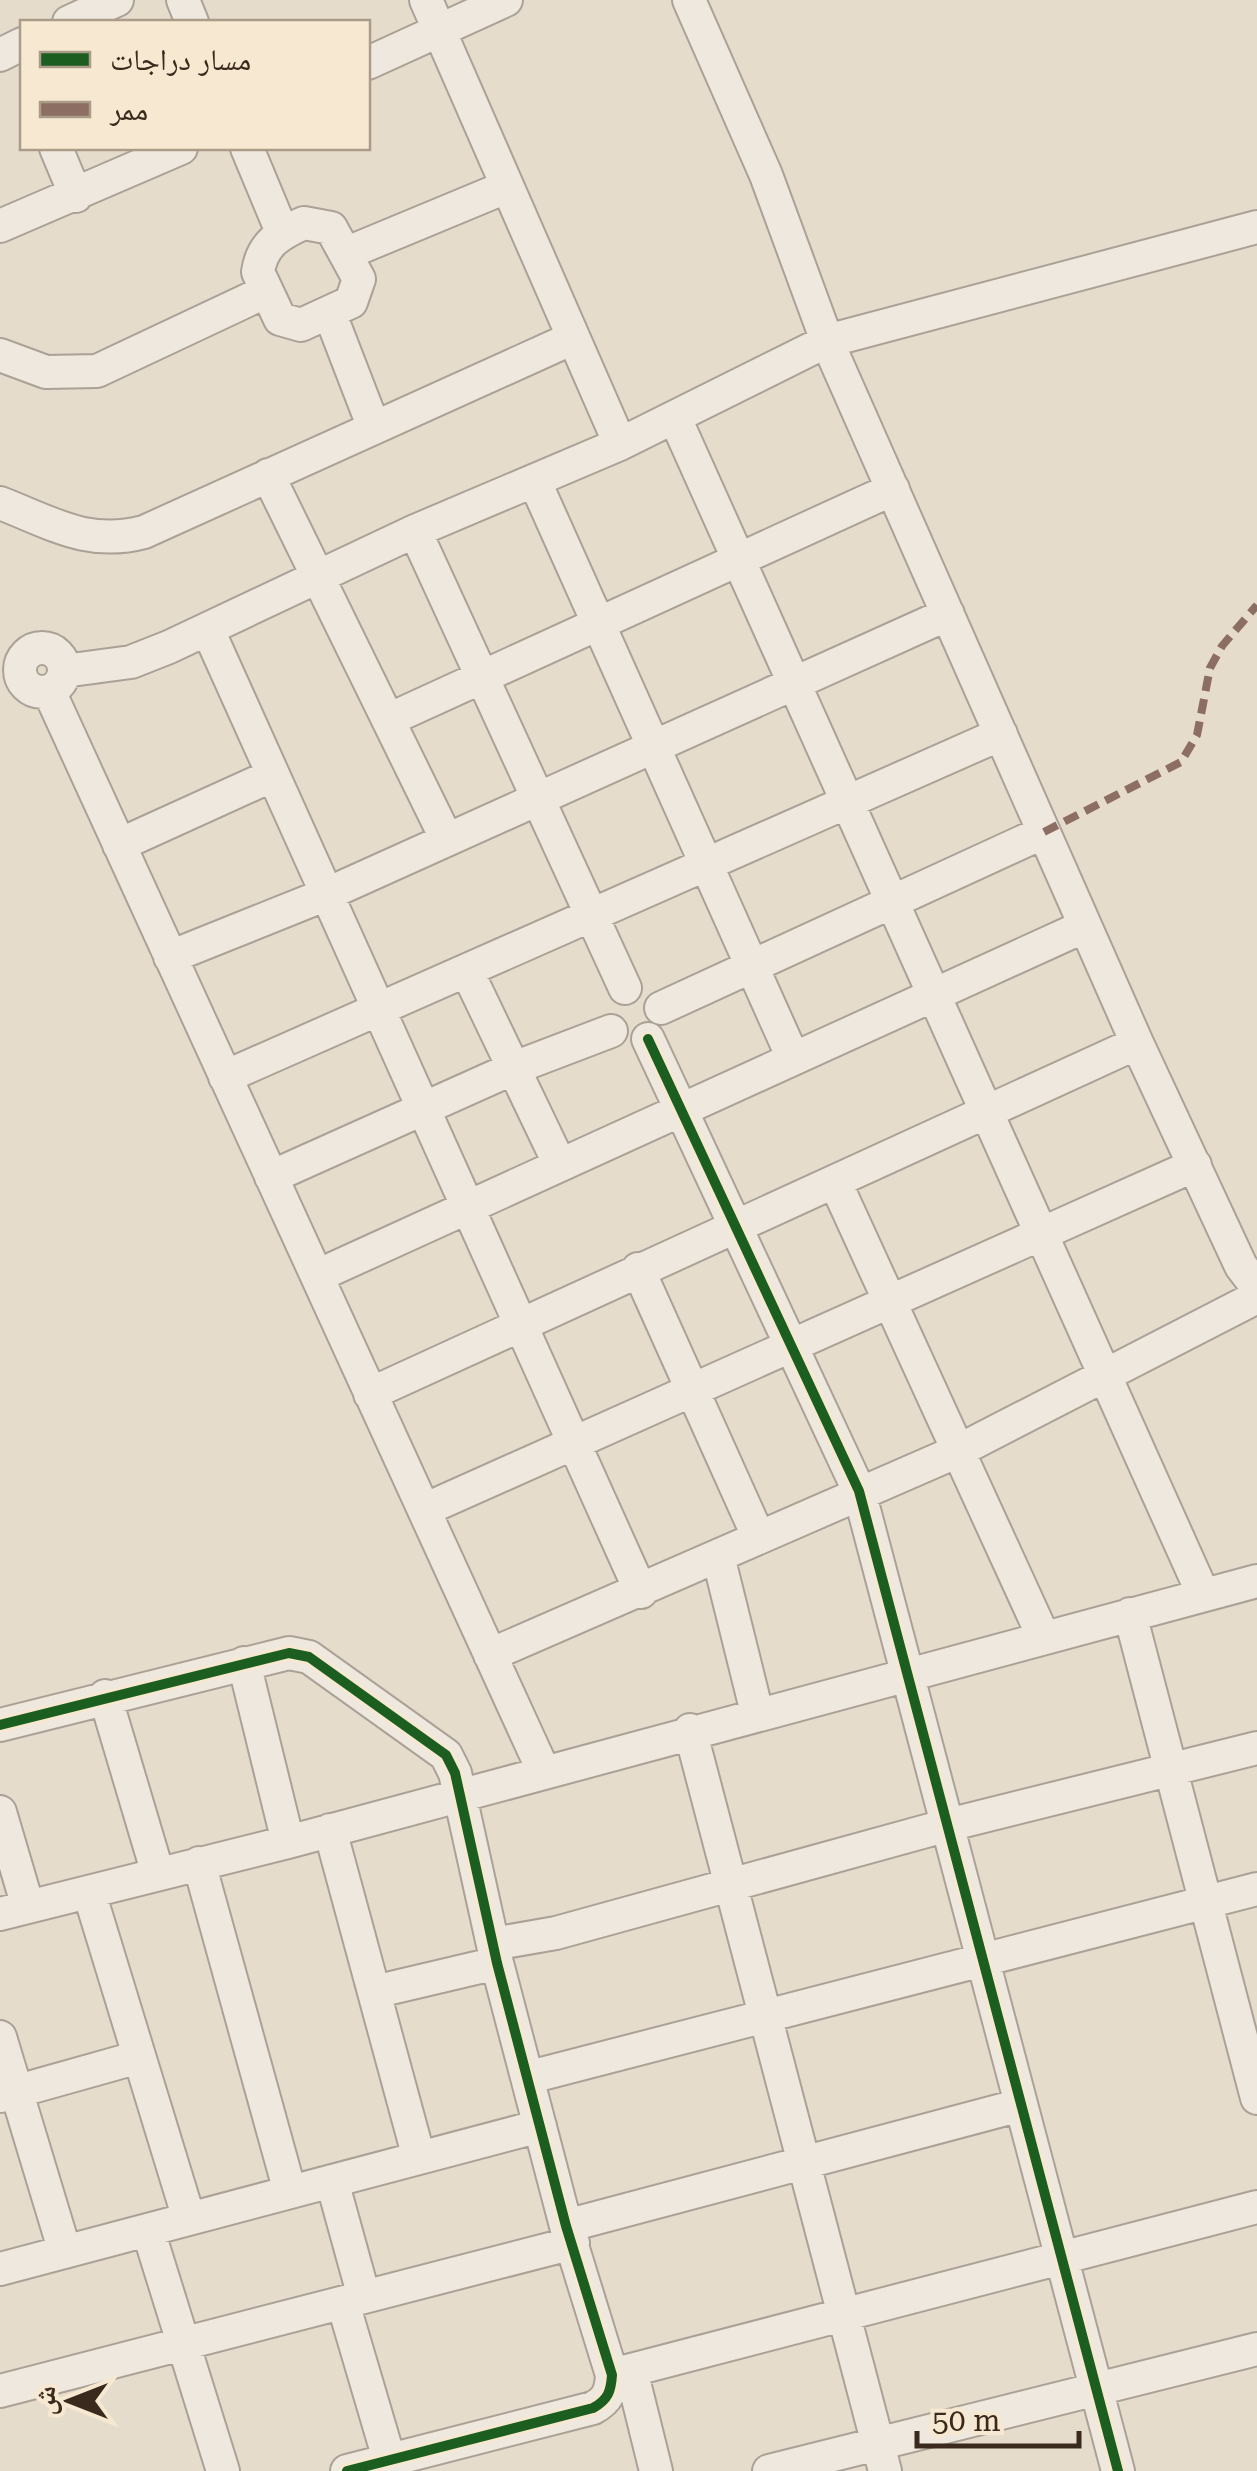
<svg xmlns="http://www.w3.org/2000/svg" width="1257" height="2471" font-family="'Roboto Serif','Noto Naskh Arabic',serif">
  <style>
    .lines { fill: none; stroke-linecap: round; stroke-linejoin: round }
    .minor-casing { stroke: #aba196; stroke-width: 36 }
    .minor { stroke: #eee8de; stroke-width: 32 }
    .quiet { stroke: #8d6e63; stroke-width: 8; stroke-dasharray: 15 8; stroke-linecap: butt }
    .cycleway-casing { stroke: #f7e9d1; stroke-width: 16 }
    .cycleway { stroke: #1b5e20; stroke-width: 10 }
  </style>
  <rect width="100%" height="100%" fill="#e6dccc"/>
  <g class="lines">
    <defs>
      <path id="minor" d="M 183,0 L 192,22
        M 426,0 L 620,444 L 827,341 L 1257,227
        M 689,0 L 766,175 L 827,341 L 1137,1043 L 1241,1266 L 1257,1287
        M 69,22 L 117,0
        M 0,55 L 22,44
        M 368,63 L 506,0
        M 56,148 L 76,196
        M 247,148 L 282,232
        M 304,223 L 331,228 L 359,279 L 351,302 L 301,325 L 280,319 L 258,272 C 262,244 279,234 304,223 Z
        M 0,226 L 181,148
        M 347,253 L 506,187
        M 330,314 L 374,428
        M 0,355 L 46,372 L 97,371 L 265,292
        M 675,418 L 1203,1594
        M 268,475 L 446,838
        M 535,482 L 793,1058
        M 0,503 C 52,523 88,547 144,532 L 573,338
        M 415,531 L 625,988
        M 208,630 L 641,1592
        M20 670a22 22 0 1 1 44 0a22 22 0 1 1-44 0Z
        M 64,671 L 131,662 L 169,647 L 415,531 L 620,444
        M 49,691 L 543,1770
        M 388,720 L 893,489
        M 119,845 L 273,775
        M 170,957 L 327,894 L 948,614
        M 468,973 L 559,1163
        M 661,1008 L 1044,832
        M 648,1039 L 859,1491 L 1118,2471
        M 225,1077 L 1001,734
        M 271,1177 L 514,1068 L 611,1031
        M 836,1184 L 1043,1636
        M 638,1269 L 758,1536
        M 317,1276 L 1085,926
        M 370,1394 L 1137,1043
        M 424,1510 L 1195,1165
        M 718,1556 L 757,1713
        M 1130,1614 L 1257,2098
        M 490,1655 L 958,1451 L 1257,1297
        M 244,1663 L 288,1842
        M 105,1696 L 158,1874
        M 0,1725 L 289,1653 L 309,1657 L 446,1755 L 455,1773 L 497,1963 L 566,2226 L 612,2375 C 611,2391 608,2400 593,2408 L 347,2471
        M 690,1730 L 885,2471
        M 0,1812 L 28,1907
        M 330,1830 L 419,2158
        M 199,1863 L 290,2192
        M 89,1892 L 189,2219
        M 0,1914 L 288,1842 L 1257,1581
        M 493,1944 L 556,1933 L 948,1825 L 1257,1748
        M 374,1992 L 497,1963
        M 0,2037 L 65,2252
        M 530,2077 L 1257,1889
        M 0,2096 L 139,2057
        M 332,2181 L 364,2297
        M 566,2226 L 1021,2105
        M 148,2230 L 223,2471
        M 0,2269 L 540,2126
        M 343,2303 L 389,2459
        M 631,2370 L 656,2471
        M 612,2375 L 1257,2207
        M 0,2391 L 573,2243
        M 769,2471 L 1257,2349"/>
    </defs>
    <use href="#minor" class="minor-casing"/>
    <use href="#minor" class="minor"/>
    <path class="quiet" d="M 1044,832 L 1181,762 L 1197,735 L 1210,668 L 1222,646 L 1257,605"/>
    <defs>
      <path id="cycleway" d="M 648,1039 L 859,1491 L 1118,2471
        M 0,1725 L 289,1653 L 309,1657 L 446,1755 L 455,1773 L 497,1963 L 566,2226 L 612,2375 C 611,2391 608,2400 593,2408 L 347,2471"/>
    </defs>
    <use href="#cycleway" class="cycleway-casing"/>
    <use href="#cycleway" class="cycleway"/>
  </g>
  <rect x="20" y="20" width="350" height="130" fill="#f7e9d1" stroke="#ab9c89" stroke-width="2.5"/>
  <rect x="40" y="52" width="50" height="15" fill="#1b5e20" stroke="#ab9c89" stroke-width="2.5"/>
  <text x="110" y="70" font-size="30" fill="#3a291d">مسار دراجات</text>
  <rect x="40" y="102" width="50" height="15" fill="#8d6e63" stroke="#ab9c89" stroke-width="2.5"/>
  <text x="110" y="120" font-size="30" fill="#3a291d">ممر</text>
  <g transform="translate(70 2401) rotate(270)" stroke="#f7e9d1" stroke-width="8" paint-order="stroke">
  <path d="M0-8L18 38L0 25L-18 38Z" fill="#3a291d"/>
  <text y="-15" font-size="28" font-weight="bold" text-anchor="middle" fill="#3a291d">ش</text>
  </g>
  <path d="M917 2431v15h162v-15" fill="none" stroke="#3a291d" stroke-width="5"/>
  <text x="932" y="2431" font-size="30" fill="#3a291d" stroke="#f7e9d1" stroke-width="8" paint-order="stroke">50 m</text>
</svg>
